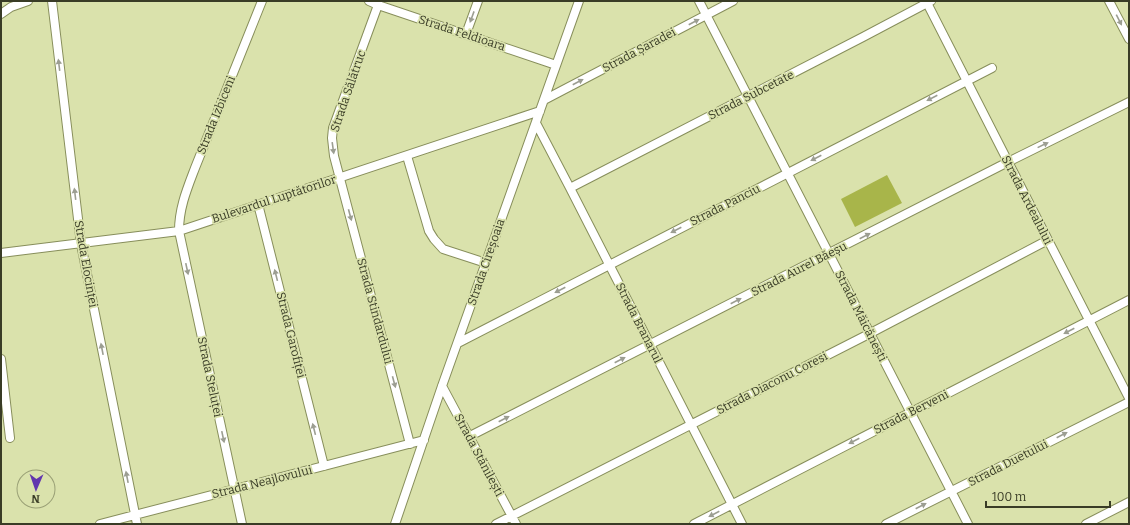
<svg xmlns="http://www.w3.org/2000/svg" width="1130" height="525" font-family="Bitter,serif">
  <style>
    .pitch { fill: #a8b54a }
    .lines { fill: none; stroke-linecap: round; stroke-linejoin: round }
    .street-casing { stroke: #878e5b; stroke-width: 10 }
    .street { stroke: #fff; stroke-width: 8 }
    .oneway { fill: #9c9e92 }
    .labels { text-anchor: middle; stroke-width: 3.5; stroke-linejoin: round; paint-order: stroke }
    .street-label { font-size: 12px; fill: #393c26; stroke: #dae2ac }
  </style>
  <rect width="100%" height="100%" fill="#dae2ac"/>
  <path class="pitch" d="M 887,175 L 902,203 L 855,227 L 841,199 Z"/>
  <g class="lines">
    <defs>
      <path id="street" d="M 52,1 L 81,244 L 137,524
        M 369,1 L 378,5 L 556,65
        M 699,1 L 968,524
        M 926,1 L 1048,240 L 1129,398
        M 1109,1 L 1129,39
        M 378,5 L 333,128 L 332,138 L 334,156 L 410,444
        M 1,14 L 11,7 L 28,1
        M 466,34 L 478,1
        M 544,100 L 733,1
        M 536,123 L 570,188 L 742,524
        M 407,156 L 429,231 L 434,239 L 443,249 L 486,263
        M 570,188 L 863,37 L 931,1
        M 258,204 L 324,466
        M 1,253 L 179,231 L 540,111
        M 458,343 L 992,68
        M 1,359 L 10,438
        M 442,386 L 516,524
        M 470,436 L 1008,162 L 1129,102
        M 100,524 L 424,440
        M 242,524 L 179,231 C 179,208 187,189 195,168 L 262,1
        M 395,524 L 442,386 L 579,1
        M 496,524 L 863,337 L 1048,240
        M 694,524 L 1129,300
        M 886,524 L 1129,402
        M 1086,524 L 1129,502"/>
    </defs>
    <use href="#street" class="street-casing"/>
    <use href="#street" class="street"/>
  </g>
  <defs><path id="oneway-solid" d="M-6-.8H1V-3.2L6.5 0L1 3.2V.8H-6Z"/></defs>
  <g class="oneway">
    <use href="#oneway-solid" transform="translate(472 17) rotate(110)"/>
    <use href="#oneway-solid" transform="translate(1119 20) rotate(63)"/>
    <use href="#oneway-solid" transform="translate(694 22) rotate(-28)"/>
    <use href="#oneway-solid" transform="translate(59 65) rotate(-97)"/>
    <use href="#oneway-solid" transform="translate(578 82) rotate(-28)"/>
    <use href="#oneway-solid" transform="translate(932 98) rotate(153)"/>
    <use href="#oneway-solid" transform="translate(1043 145) rotate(-26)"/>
    <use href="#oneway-solid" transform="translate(333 148) rotate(82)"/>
    <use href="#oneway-solid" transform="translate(816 158) rotate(153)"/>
    <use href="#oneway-solid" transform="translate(75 194) rotate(-97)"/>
    <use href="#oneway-solid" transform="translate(350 215) rotate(75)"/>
    <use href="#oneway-solid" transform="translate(676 230) rotate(153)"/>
    <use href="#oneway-solid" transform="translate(865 236) rotate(-27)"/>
    <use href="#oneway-solid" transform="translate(187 269) rotate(78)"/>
    <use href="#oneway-solid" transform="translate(276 275) rotate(-104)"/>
    <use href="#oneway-solid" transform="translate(560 290) rotate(153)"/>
    <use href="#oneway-solid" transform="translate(736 301) rotate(-27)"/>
    <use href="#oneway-solid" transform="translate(1069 331) rotate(153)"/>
    <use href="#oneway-solid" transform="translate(102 349) rotate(-101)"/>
    <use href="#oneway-solid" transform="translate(620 360) rotate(-27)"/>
    <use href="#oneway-solid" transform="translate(394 382) rotate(75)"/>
    <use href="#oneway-solid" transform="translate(504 419) rotate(-27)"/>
    <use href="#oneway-solid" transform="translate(314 429) rotate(-104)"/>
    <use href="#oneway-solid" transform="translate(1062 435) rotate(-27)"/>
    <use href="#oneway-solid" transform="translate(223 437) rotate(78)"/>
    <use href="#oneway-solid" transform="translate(854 441) rotate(153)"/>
    <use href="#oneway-solid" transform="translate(127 477) rotate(-101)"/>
    <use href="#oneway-solid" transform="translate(921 506) rotate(-27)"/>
    <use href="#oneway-solid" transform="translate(714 514) rotate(153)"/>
  </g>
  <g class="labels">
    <g class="street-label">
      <text transform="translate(462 33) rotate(18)" y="4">Strada Feldioara</text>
      <text transform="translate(639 50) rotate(-28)" y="4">Strada Șaradei</text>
      <text transform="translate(348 91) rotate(-71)" y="4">Strada Sălătruc</text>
      <text transform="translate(751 95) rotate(-27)" y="4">Strada Subcetate</text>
      <text transform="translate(216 115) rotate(-68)" y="4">Strada Izbiceni</text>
      <text transform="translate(274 199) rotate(-18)" y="4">Bulevardul Luptătorilor</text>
      <text transform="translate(1027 200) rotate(63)" y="4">Strada Ardealului</text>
      <text transform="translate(725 205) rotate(-27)" y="4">Strada Panciu</text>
      <text transform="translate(486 262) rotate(-71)" y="4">Strada Cireșoaia</text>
      <text transform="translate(86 264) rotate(80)" y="4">Strada Elocinței</text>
      <text transform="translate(799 269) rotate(-27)" y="4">Strada Aurel Băeșu</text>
      <text transform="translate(375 311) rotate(75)" y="4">Strada Stindardului</text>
      <text transform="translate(861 316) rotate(63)" y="4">Strada Măicănești</text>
      <text transform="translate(639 323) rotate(63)" y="4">Strada Branarul</text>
      <text transform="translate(291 335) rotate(76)" y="4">Strada Garofiței</text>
      <text transform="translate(210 377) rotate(78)" y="4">Strada Steluței</text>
      <text transform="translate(772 383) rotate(-27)" y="4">Strada Diaconu Coresi</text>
      <text transform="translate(911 412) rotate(-27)" y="4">Strada Berveni</text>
      <text transform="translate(479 455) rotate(62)" y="4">Strada Stănilești</text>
      <text transform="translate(1008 463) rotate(-27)" y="4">Strada Duetului</text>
      <text transform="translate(262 482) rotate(-14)" y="4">Strada Neajlovului</text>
    </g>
  </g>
  <rect width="1130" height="525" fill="none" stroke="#393c26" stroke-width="4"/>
  <g transform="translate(36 489) rotate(182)"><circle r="19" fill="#dae2ac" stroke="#9aa076"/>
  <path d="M0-3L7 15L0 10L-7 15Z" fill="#6236ae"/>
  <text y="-6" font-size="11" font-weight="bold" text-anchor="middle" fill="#393c26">N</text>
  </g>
  <path d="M986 501v6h124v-6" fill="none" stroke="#393c26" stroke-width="2"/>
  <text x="992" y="501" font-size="12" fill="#393c26" stroke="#dae2ac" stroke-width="3" paint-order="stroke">100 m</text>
</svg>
